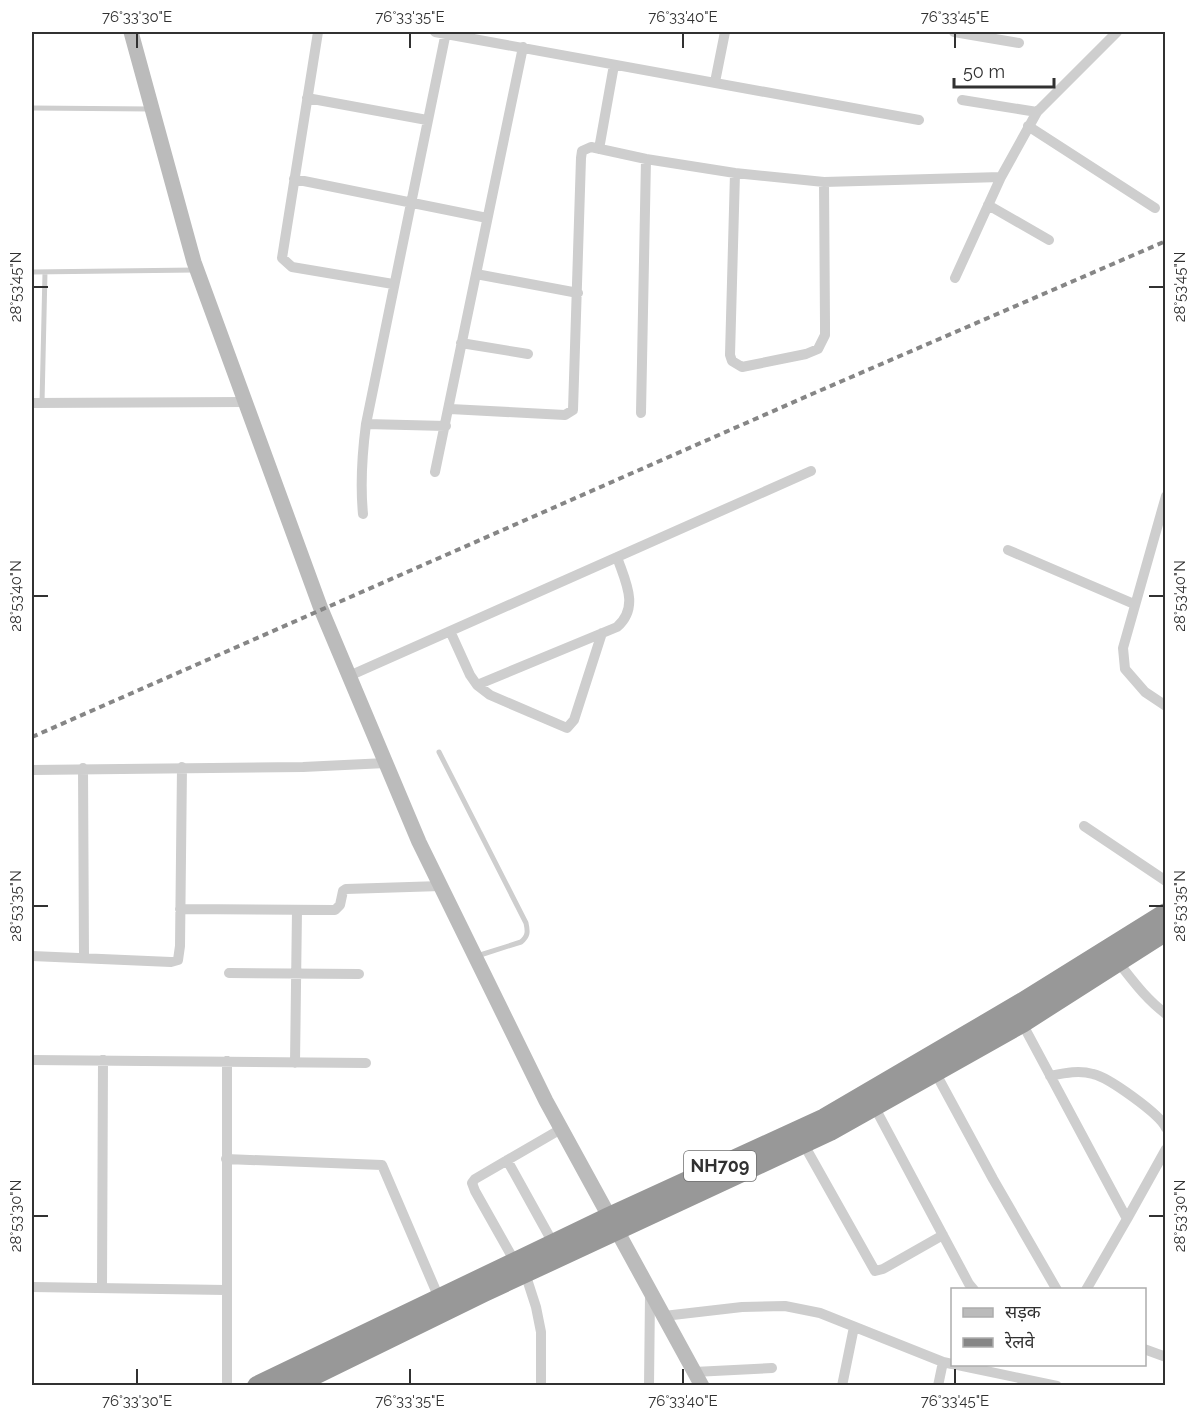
<svg xmlns="http://www.w3.org/2000/svg" width="1197" height="1417" font-family="Raleway,'Noto Sans Devanagari',sans-serif">
  <style>
    .lines { fill: none; stroke-linecap: round; stroke-linejoin: round }
    .lane { stroke: #cecece; stroke-width: 5 }
    .street { stroke: #cecece; stroke-width: 10 }
    .secondary { stroke: #bbb; stroke-width: 15 }
    .highway { stroke: #989898; stroke-width: 20 }
    .rail { stroke: #868686; stroke-width: 4; stroke-dasharray: 6 4.5; stroke-linecap: butt }
    .ticks { fill: none; stroke: #313131; stroke-width: 2 }
    .labels { text-anchor: middle; stroke-width: 6; stroke-linejoin: round; paint-order: stroke }
    .shield { fill: #fff; stroke: #6f6f6f; stroke-width: 1.5 }
    .shield-label { font-size: 18px; font-weight: bold; fill: #313131 }
    .neatline { fill: none; stroke: #313131; stroke-width: 2 }
    .ticks-label { font-size: 15px; text-anchor: middle; fill: #313131 }
  </style>
  <rect width="100%" height="100%" fill="#fff"/>
  <g class="lines">
    <path class="lane" d="M 32,108 L 150,109
      M 32,272 L 195,270
      M 42,403 L 45,272
      M 439,752 L 526,923 C 528,932 528,936 521,942 L 477,956"/>
    <path class="street" d="M 318,32 L 282,258 L 292,267 L 393,284
      M 435,32 L 919,120
      M 954,32 L 1019,43
      M 715,82 L 725,32
      M 307,98 L 427,120
      M 962,100 L 1037,112
      M 1028,126 L 1155,208
      M 599,149 L 614,65
      M 735,173 L 730,355 L 732,361 L 742,367 L 806,354 L 818,349 L 825,335 L 825,325 L 824,182
      M 294,179 L 487,218
      M 988,205 L 1049,240
      M 476,274 L 578,293
      M 955,278 L 1001,177 L 1037,112 L 1117,32
      M 461,343 L 528,354
      M 32,403 L 245,402
      M 450,409 L 565,415 L 573,410 L 581,158 L 582,151 L 591,147 L 646,159 L 735,173 L 824,182 L 1001,177
      M 641,413 L 646,159
      M 366,424 L 446,426
      M 435,472 L 523,47
      M 1166,496 L 1123,648 L 1125,669 L 1145,692 L 1166,706
      M 363,514 C 360,483 362,455 366,424 L 446,32
      M 1008,550 L 1134,604
      M 450,631 L 470,675 L 477,685 L 617,627 C 640,607 625,581 617,557
      M 349,676 L 811,471
      M 477,685 L 490,695 L 567,728 L 574,720 L 602,633
      M 83,768 L 84,957
      M 32,770 L 303,767 L 386,763
      M 1084,826 L 1166,881
      M 180,909 L 335,910 L 340,905 L 343,891 L 346,889 L 441,886
      M 32,956 L 171,962 L 178,960 L 180,946 L 182,767
      M 1118,962 C 1133,981 1146,999 1166,1014
      M 229,973 L 359,974
      M 1022,1023 L 1127,1219 L 1086,1290
      M 32,1060 L 366,1063
      M 295,1063 L 297,910
      M 935,1072 L 993,1179 L 1057,1290
      M 1050,1076 C 1065,1073 1079,1070 1093,1074 C 1108,1077 1160,1114 1166,1128
      M 874,1106 L 969,1284 L 974,1290
      M 803,1143 L 875,1271 L 883,1269 L 943,1235
      M 226,1159 L 382,1165 L 439,1298
      M 507,1160 L 553,1243
      M 1127,1219 L 1166,1149
      M 515,1262 L 475,1191 L 472,1183 L 475,1179 L 561,1129
      M 525,1273 L 536,1307 L 541,1332 L 541,1386
      M 32,1287 L 226,1290
      M 102,1288 L 103,1060
      M 664,1316 L 742,1307 L 785,1306 L 820,1313 L 943,1362 L 952,1364
      M 1144,1349 L 1166,1357
      M 953,1364 L 1057,1386
      M 694,1372 L 772,1368
      M 227,1386 L 227,1061
      M 649,1386 L 650,1295
      M 842,1386 L 854,1327
      M 938,1386 L 943,1362"/>
    <path class="secondary" d="M 131,32 L 194,262 L 321,609 L 419,842 L 546,1101 L 702,1386"/>
    <path class="highway" d="M 257,1386 L 609,1217 L 825,1118 L 1023,1002 L 1166,913
      M 292,1386 L 484,1292 L 830,1131 L 1022,1023 L 1166,931"/>
    <path class="rail" d="M 32,737 L 812,394 L 1166,241"/>
  </g>
  <path class="ticks" d="M 137,33 L 137,48M 410,33 L 410,48M 683,33 L 683,48M 955,33 L 955,48M 33,287 L 48,287M 1149,287 L 1164,287M 33,596 L 48,596M 1149,596 L 1164,596M 33,906 L 48,906M 1149,906 L 1164,906M 33,1216 L 48,1216M 1149,1216 L 1164,1216M 137,1369 L 137,1384M 410,1369 L 410,1384M 683,1369 L 683,1384M 955,1369 L 955,1384"/>
  <g class="labels">
    <rect class="shield" x="684" y="1151" width="72" height="30" rx="4.5"/>
    <g class="shield-label">
      <text x="720" y="1172">NH709</text>
    </g>
  </g>
  <rect width="1197" height="1417" fill="none" stroke="#ffffff" stroke-width="66"/>
  <rect x="951" y="1288" width="195" height="78" fill="#ffffff" stroke="#adadad" stroke-width="1.5"/>
  <rect x="963" y="1308" width="30" height="9" fill="#bbbbbb" stroke="#adadad" stroke-width="1.5"/>
  <text x="1005" y="1318" font-size="18" fill="#313131">सड़क</text>
  <rect x="963" y="1338" width="30" height="9" fill="#868686" stroke="#adadad" stroke-width="1.5"/>
  <text x="1005" y="1348" font-size="18" fill="#313131">रेलवे</text>
  <path d="M954 78v9h100v-9" fill="none" stroke="#313131" stroke-width="3"/>
  <text x="963" y="78" font-size="18" fill="#313131" stroke="#ffffff" stroke-width="4.5" paint-order="stroke">50 m</text>
  <rect x="33" y="33" width="1131" height="1351" class="neatline"/>
  <g class="ticks-label">
    <text x="137" y="22">76°33'30"E</text>
    <text x="410" y="22">76°33'35"E</text>
    <text x="683" y="22">76°33'40"E</text>
    <text x="955" y="22">76°33'45"E</text>
    <text transform="translate(16 287) rotate(-90)" y="5">28°53'45"N</text>
    <text transform="translate(1180 287) rotate(-90)" y="5">28°53'45"N</text>
    <text transform="translate(16 596) rotate(-90)" y="5">28°53'40"N</text>
    <text transform="translate(1180 596) rotate(-90)" y="5">28°53'40"N</text>
    <text transform="translate(16 906) rotate(-90)" y="5">28°53'35"N</text>
    <text transform="translate(1180 906) rotate(-90)" y="5">28°53'35"N</text>
    <text transform="translate(16 1216) rotate(-90)" y="5">28°53'30"N</text>
    <text transform="translate(1180 1216) rotate(-90)" y="5">28°53'30"N</text>
    <text x="137" y="1406">76°33'30"E</text>
    <text x="410" y="1406">76°33'35"E</text>
    <text x="683" y="1406">76°33'40"E</text>
    <text x="955" y="1406">76°33'45"E</text>
  </g>
</svg>
